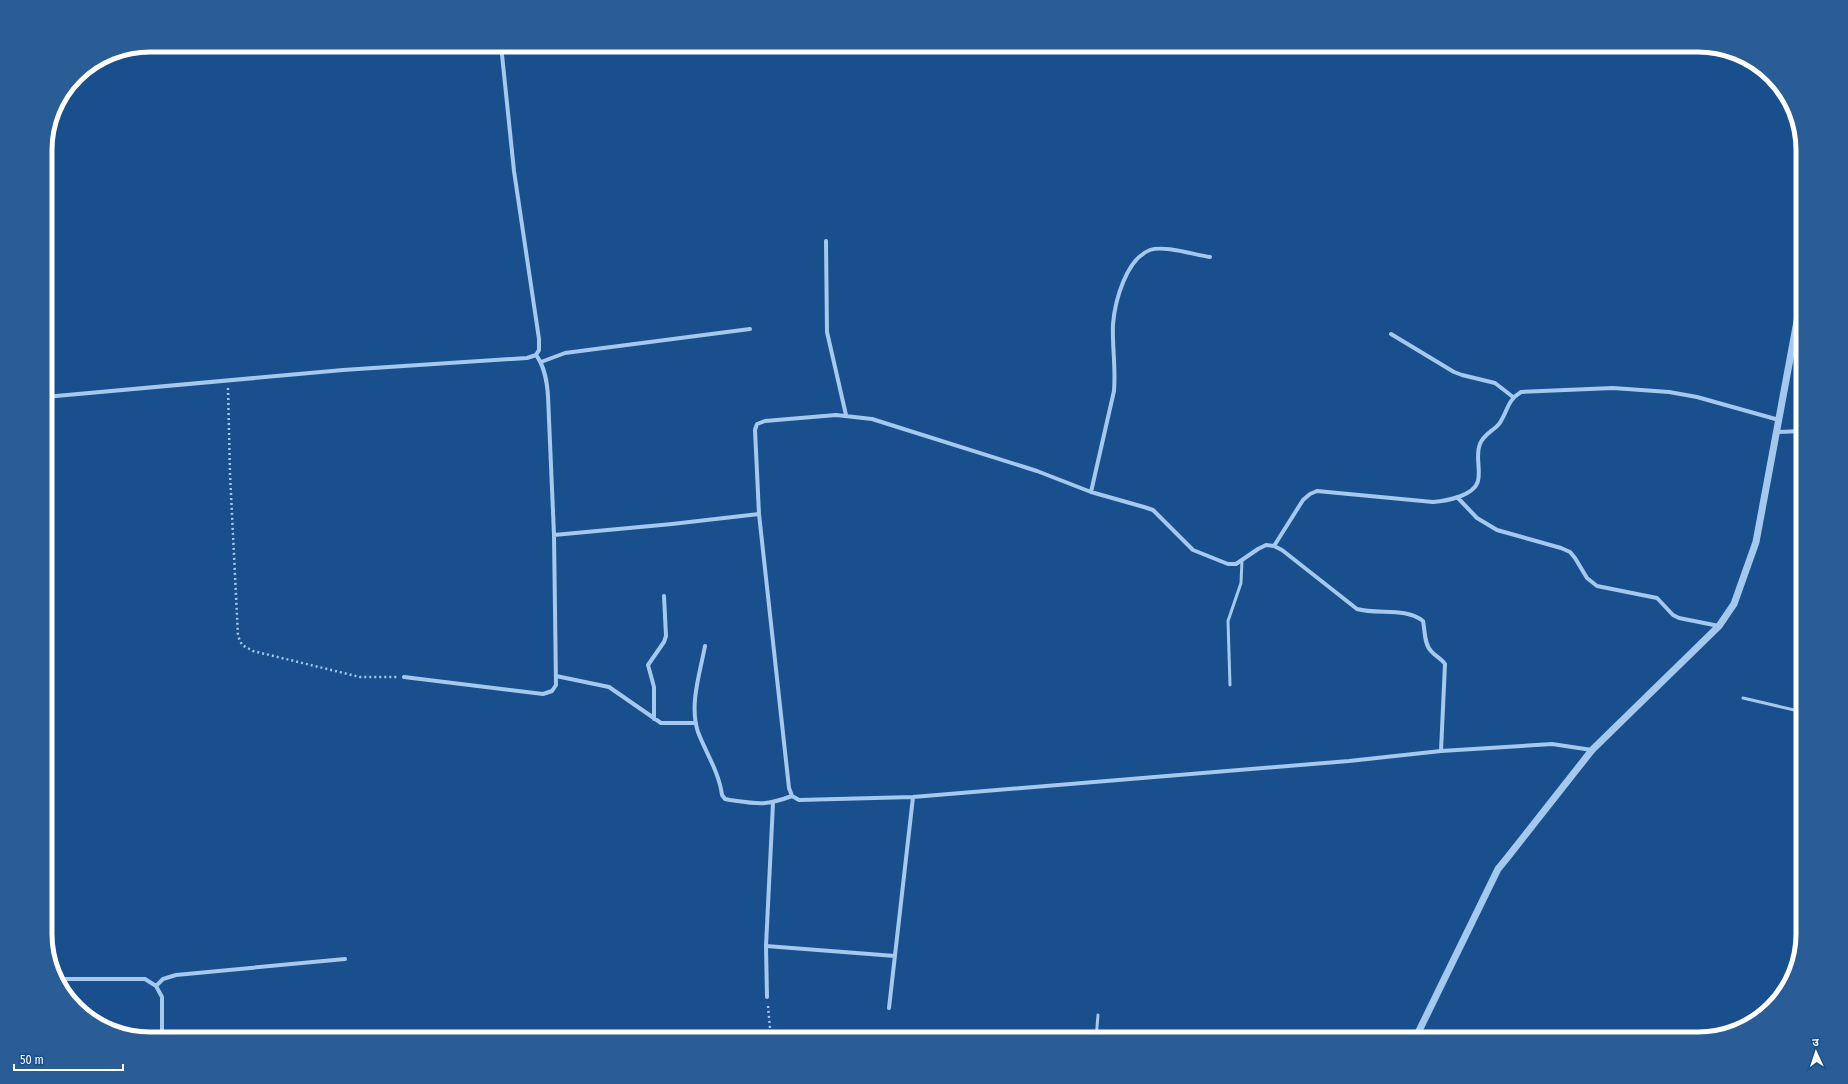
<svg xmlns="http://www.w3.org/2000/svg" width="1848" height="1084" font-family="'Fira Sans Condensed','Noto Sans Devanagari',sans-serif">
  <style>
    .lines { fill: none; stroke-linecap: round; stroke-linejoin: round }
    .path { stroke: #a4c8ee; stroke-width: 2.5; stroke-dasharray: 2 3; stroke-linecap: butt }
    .service { stroke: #a4c8ee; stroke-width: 3 }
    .minor { stroke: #a4c8ee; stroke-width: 4 }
    .tertiary { stroke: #a4c8ee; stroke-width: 7 }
    .rim { fill: none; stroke: #fff; stroke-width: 5 }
  </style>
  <rect width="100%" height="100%" fill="#184f8c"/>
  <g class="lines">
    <path class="path" d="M 228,388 L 230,474 L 238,636 L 242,645 L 253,651 L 360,677 L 397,677
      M 768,1006 L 771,1039"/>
    <path class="service" d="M 1230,685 L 1228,621 L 1241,583 L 1242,560
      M 1743,698 L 1803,712
      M 1096,1039 L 1098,1015"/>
    <path class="minor" d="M 826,241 L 827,332 L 846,415
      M 1391,334 L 1454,372 L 1462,375 L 1495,383 L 1513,397
      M 541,362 L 565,353 L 750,329
      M 45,397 L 343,370 L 527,358 L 536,355 L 539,350 L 539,339 L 514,171 L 501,45
      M 1778,432 L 1803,431
      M 1091,492 L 1114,391 C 1116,368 1112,346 1113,324 C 1115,301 1126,259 1150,250 C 1164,245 1195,255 1210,257
      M 1457,497 L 1477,518 L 1497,530 L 1561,548 L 1570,552 L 1575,558 L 1587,578 L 1597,586 L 1657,598 L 1673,615 L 1679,618 L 1719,626
      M 554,535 L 672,524 L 759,514
      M 1274,546 L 1303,500 L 1310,494 L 1317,491 L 1433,502 C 1446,501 1474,496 1478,481 C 1481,469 1475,456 1480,444 C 1483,435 1493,431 1499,424 C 1508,412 1506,401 1521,392 L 1613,388 L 1669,392 L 1697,397 L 1779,420
      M 705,646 C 700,673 689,705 698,732 C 706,753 719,772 722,795 L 725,799 L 730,800 C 758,804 765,806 792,796
      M 556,676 L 609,687 L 661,723 L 696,723
      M 404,677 L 543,694 L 552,691 L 556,685 L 554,535 L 548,396 C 547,382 545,367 536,355
      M 654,719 L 654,687 L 648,665 L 664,642 L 666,636 L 664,596
      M 1441,751 L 1445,664 C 1441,658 1435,656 1431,651 C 1424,644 1425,630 1423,621 C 1405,607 1378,615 1357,609 L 1282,550 L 1274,546 L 1266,545 L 1258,549 L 1236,564 L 1228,564 L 1193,550 L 1153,510 L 1144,507 L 1091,492 L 1037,471 L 872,419 L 836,415 L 765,421 L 757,424 L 755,430 L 759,514 L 789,788 L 792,796 L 799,800 L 913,797 L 1349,761 L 1441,751 L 1552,744 L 1592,750
      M 766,946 L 895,956
      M 57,979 L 145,979 L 156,986 L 162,997 L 162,1039
      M 156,986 L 163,979 L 176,975 L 345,959
      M 767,997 L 766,946 L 773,803
      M 889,1008 L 913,797"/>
    <path class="tertiary" d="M 1415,1039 L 1498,869 L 1507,858 L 1592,750 L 1719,626 L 1734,604 L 1756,542 L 1803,289"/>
  </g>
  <path d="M0 0H1848V1084H0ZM150 52H1698A98 98 0 0 1 1796 150V934A98 98 0 0 1 1698 1032H150A98 98 0 0 1 52 934V150A98 98 0 0 1 150 52Z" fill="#2a5d95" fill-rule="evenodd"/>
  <path class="rim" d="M150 52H1698A98 98 0 0 1 1796 150V934A98 98 0 0 1 1698 1032H150A98 98 0 0 1 52 934V150A98 98 0 0 1 150 52Z"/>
  <g transform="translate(1816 1052) rotate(357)" stroke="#184f8c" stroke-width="3" paint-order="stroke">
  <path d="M0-3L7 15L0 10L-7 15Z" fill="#ffffff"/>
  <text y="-6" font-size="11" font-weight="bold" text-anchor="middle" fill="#ffffff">उ</text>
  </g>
  <path d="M14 1064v6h109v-6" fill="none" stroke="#ffffff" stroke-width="2"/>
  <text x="20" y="1064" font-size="12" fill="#ffffff" stroke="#184f8c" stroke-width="3" paint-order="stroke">50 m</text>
</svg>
